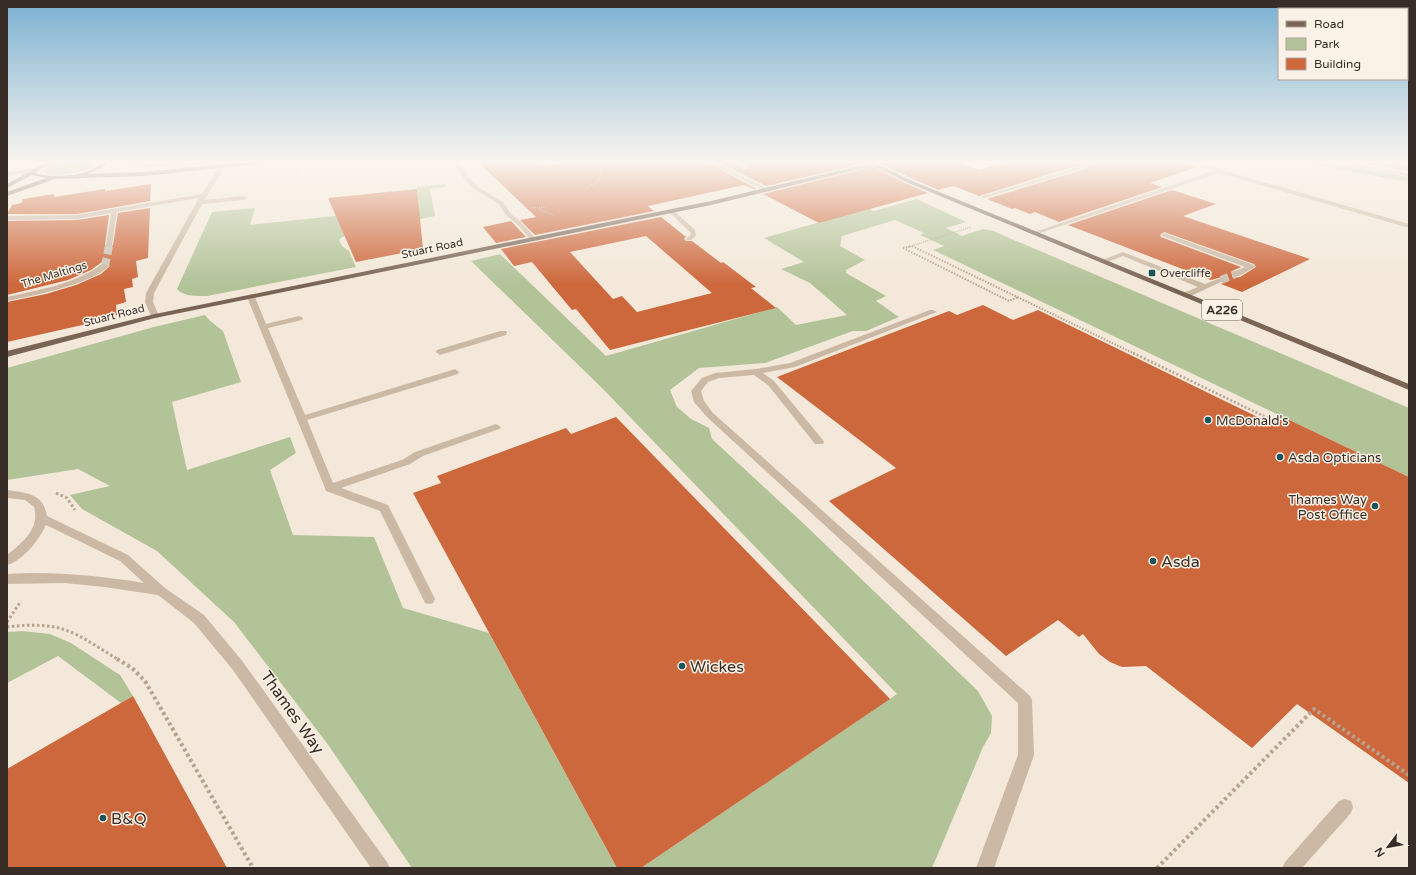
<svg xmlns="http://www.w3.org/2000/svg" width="1416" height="875" font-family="'Varela Round',sans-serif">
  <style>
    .green { fill: #b2c398 }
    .building { fill: #cd683d; fill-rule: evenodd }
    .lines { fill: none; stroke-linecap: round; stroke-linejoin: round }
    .minor-tunnel-far1 { stroke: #cdc3b5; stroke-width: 6; stroke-dasharray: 6 3; stroke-linecap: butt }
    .minor-tunnel { stroke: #cdc3b5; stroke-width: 8; stroke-dasharray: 8 4; stroke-linecap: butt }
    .path-far4 { stroke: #b8a38f; stroke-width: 1.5; stroke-dasharray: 1 1; stroke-linecap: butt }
    .path-far3 { stroke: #b8a38f; stroke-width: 2; stroke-dasharray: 1.5 1.5; stroke-linecap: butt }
    .path-far2 { stroke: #b8a38f; stroke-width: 2.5; stroke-dasharray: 2 2; stroke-linecap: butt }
    .path-far1 { stroke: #b8a38f; stroke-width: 3; stroke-dasharray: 2.5 2.5; stroke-linecap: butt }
    .path { stroke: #b8a38f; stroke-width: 4; stroke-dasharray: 3 3; stroke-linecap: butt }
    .minor { fill: #ccb9a5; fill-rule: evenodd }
    .major { fill: #7a6456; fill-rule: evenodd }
    .rail { stroke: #372d26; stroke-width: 2; stroke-dasharray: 0.5 2; stroke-linecap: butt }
    .poi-dot { fill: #19535b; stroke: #faf2e6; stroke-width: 1.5 }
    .labels { text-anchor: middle; stroke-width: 3; stroke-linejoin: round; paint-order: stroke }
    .far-street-label { font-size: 11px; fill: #372d26; stroke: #faf2e6 }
    .far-poi-label { font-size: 11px; fill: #372d26; stroke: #faf2e6; text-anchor: start }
    .shield { fill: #faf2e6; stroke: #726860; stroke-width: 1 }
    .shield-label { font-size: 12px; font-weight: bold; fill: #372d26 }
    .poi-label { font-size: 13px; fill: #372d26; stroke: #faf2e6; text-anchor: start }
    .near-poi-label { font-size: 16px; fill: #372d26; stroke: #faf2e6; text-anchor: start }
    .near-street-label { font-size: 16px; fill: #372d26; stroke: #faf2e6 }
  </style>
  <rect width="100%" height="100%" fill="#f3e8d9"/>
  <path class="green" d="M 66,161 L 97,161 L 98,162 C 91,172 52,179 43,171 L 47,167 Z
    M 1293,161 L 1318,161 L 1409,177 L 1409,182 Z
    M 1352,161 L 1375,161 L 1409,167 L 1409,171 Z
    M 445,184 L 446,187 L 430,189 L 435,216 L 371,229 L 342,237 L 339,240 L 342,246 L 349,251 L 356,267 L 207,296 C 197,296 184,297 177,289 L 212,212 L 255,208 L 250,225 L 419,207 L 417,187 Z
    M 917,199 L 966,222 L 946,228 L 962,236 L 983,229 L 993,231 L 1409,408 L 1409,477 L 933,250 L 944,246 L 920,235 L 924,233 L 895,220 L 842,236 L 840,246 L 865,260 L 846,270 L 846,273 L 886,296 L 876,301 L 899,317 L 866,331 L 853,331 L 765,363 L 699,368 L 670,390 L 677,407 L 691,419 L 709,428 L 712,439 L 803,523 L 978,691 L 992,716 L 991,733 L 983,747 L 932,868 L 641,868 L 897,694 L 602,388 L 471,261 L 500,254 L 606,356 L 777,307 L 796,325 L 847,315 L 810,283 L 781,269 L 804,262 L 764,238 L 869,208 L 874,211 Z
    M 205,315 L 209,320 L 223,331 L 241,382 L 172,402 L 187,470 L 290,437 L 296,453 L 270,470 L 293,535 L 374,537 L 403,608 L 489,633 L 617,868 L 412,868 L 329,746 L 234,622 L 157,551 L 82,509 L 70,495 L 110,486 L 78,469 L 7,480 L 7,368 L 154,327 Z
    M 22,631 L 50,634 L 71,643 L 120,675 L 133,696 L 121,703 L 58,656 L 7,683 L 7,632 Z"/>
  <path class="building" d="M 477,161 L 538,161 L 545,166 L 573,161 L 705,161 L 757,189 L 754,189 L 744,185 L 648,206 L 654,211 L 535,235 L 520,220 L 536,217 Z
    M 716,161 L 733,161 L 745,169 L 751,167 L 744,161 L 862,161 L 905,183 L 928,193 L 819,223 L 763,194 L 864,169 L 865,165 L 862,164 L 766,186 Z
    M 874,161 L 954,161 L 979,170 L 1011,161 L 1081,161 L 1082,164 L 979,196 L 954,186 L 938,190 Z
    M 1090,161 L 1181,161 L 1197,167 L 1150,183 L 1162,187 L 1059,222 L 1035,212 L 1030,214 L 1015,208 L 1012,209 L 987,199 L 1085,169 L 1091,164 Z
    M 151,184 L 150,201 L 77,214 L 7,214 L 12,205 L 21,203 L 23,199 L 54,194 L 54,197 L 105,189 L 105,191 Z
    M 417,189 L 423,249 L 356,262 L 328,198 Z
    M 1172,190 L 1216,204 L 1183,216 L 1310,259 L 1242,292 L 1221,284 L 1226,281 L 1222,277 L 1211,280 L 1068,225 ZM 1164,232 L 1254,264 L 1256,267 L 1240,277 L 1233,278 L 1232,276 L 1232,271 L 1241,267 L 1161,237 L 1160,235 Z
    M 150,208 L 148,258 L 136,261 L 138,277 L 132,279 L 133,287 L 124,289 L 126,302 L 116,305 L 117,315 L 100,318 L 100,321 L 7,342 L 7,302 L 46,294 L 76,285 L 101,274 L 110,266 L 106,263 L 102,262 L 91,270 L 68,280 L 7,295 L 7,221 L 77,220 L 109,215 L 105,245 L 110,248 L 113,245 L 118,213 Z
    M 661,217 L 686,237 L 684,239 L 686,241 L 692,241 L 721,263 L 723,262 L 756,287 L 751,288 L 776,308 L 610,350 L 576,309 L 572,310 L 532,262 L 514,266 L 501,249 ZM 646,236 L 712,293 L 637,312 L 622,296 L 613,299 L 570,252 Z
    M 511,221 L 526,237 L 496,243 L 483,227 Z
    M 983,305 L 1013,320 L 1038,310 L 1272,424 L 1283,417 L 1409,477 L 1409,783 L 1297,704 L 1252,748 L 1146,666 L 1122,667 L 1110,662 L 1099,654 L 1083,634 L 1079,637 L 1058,620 L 1006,656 L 829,501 L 896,468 L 777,377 L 949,311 L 957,315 Z
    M 616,417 L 890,699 L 641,868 L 617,868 L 413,493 L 441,483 L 437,476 L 566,428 L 571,434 Z
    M 133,696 L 227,868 L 7,868 L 7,769 Z"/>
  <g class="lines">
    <path class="minor-tunnel-far1" d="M 109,247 L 109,245"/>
    <path class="minor-tunnel" d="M 105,266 L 109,246
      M 1221,280 L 1236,274"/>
    <path class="path-far4" d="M 287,165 L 323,161
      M 297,172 L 300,163
      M 586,188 C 602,181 603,177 599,161
      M 531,208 L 546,207
      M 538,209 L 554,215
      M 908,247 L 971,227"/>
    <path class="path-far3" d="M 912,246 L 1135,354
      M 903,248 L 1009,301 L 1019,297
      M 903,248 L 911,246"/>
    <path class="path-far2" d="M 1133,353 L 1276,422"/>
    <path class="path-far1" d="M 56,493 L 67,498 L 75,510
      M 7,622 L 21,601
      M 7,627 C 24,625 43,624 59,628 C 81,634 100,649 119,660"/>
    <path class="path" d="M 117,659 L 132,668 L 145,681 L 253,868
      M 1157,868 L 1314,709 L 1409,775"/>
    <path class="minor" d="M 112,161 L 151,163 L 211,161 L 208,163 L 151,167 L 115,163 Z
      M 451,161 L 457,161 L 465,169 L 468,176 L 478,187 L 503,202 L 511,214 L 522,223 L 535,238 L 535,240 L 531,240 L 518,225 L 507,216 L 499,204 L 474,189 L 463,178 L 459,170 Z
      M 706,161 L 713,161 L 770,190 L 765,191 Z
      M 734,161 L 741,161 L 750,167 L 745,168 Z
      M 1082,161 L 1088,161 L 1090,164 L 1085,168 L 985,198 L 980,197 L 1081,166 L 1084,164 Z
      M 1182,161 L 1191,161 L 1409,224 L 1409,228 L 1219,173 L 1037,234 L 1032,233 L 1213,171 Z
      M 1380,161 L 1391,161 L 1409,164 L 1409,168 Z
      M 220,164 L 223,166 L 220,175 L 204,200 L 244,196 L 247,198 L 244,200 L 202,204 L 154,293 L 153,302 L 159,316 L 158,318 L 152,318 L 151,316 L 145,302 L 146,293 L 199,198 L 117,212 L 112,245 L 109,247 L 106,245 L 111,213 L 77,219 L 7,220 L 7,216 L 77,215 L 202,194 L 214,175 L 217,166 Z
      M 35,168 L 37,169 L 37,171 L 7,176 L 7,172 Z
      M 669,210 L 673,210 L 695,230 L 696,236 L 691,240 L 687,240 L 686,239 L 691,234 L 690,232 L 669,212 Z
      M 1164,233 L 1254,265 L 1255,267 L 1239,276 L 1233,276 L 1233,272 L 1245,267 L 1162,236 L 1161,235 Z
      M 1123,252 L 1205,284 L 1221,278 L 1225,280 L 1189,297 L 1183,297 L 1183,293 L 1198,287 L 1123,256 L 1104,263 L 1100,261 Z
      M 102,264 L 105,264 L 109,266 C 92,284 32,296 7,301 L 7,297 C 38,290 76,284 102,264 Z
      M 248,295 L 254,295 L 255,297 L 266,324 L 299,316 L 303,318 L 302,320 L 268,328 L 305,415 L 452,370 L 455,369 L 459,372 L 458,374 L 307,420 L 333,483 L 402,460 L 415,452 L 493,425 L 496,424 L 501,427 L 499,429 L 423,456 L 410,464 L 341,488 L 388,505 L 435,599 L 433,603 L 429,604 L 425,603 L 380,511 L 326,491 L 325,488 L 247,297 Z
      M 930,310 L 933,310 L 937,312 L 795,367 L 763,373 L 774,381 L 823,440 L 824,442 L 823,444 L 815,444 L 768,385 L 754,375 L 719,378 L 708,382 L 701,391 L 704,401 L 713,413 L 1030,696 L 1032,700 L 1034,755 L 994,868 L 976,868 L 1018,755 L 1018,703 L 707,417 L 694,402 L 691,391 L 702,378 L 715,373 L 756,369 L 790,363 Z
      M 500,331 L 506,331 L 507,333 L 506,335 L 443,354 L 440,355 L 436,352 L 437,350 Z
      M 7,490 C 27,493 43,493 47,516 L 128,555 L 165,588 L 204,615 L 243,662 L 387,862 L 390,868 L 371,868 L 233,670 L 194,623 L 158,595 L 104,587 L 65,583 L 7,584 L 7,574 C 53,571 99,576 144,583 L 120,561 L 46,525 C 39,540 24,560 7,565 L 7,555 C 23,542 40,529 34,507 L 25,500 L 7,498 Z
      M 1345,799 L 1351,801 L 1353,807 L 1351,813 L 1302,868 L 1282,868 L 1285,862 L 1339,801 Z"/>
    <path class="major" d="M 51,161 L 59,161 L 42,168 L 37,172 L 37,174 C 57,178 90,177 104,161 L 110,161 L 104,167 L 87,174 L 144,172 L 254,161 L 272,161 L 269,163 L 144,176 L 53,179 L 52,180 L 7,196 L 7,192 L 46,178 L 32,175 L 7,188 L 7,184 C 22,176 36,167 51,161 Z
      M 863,161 L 871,161 L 910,180 L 1409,384 L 1409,390 L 906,182 Z
      M 862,165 L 864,166 L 864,168 L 711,205 L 155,318 L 7,357 L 7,351 L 155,314 L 711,201 Z"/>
    <path class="rail" d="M 1331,161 L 1409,175"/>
  </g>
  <linearGradient id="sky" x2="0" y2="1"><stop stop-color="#7bb1d2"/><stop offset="0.57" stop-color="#faf5ee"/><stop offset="1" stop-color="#faf5ee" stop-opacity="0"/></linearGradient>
  <rect width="1416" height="284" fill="url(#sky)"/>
  <g class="poi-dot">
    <rect x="1148" y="269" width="8" height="8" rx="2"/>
    <circle cx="1208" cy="420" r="4"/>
    <circle cx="1280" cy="457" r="4"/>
    <circle cx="1375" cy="506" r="4"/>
    <circle cx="1153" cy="561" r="4"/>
    <circle cx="682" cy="666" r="4"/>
    <circle cx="103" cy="818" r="4"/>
  </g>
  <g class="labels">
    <g class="far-street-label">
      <text transform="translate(432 248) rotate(-12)" y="4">Stuart Road</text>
      <text transform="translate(54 274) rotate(-17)" y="4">The Maltings</text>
      <text transform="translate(114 315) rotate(-14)" y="4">Stuart Road</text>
    </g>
    <g class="far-poi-label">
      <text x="1160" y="277">Overcliffe</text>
    </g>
    <rect class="shield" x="1202" y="300" width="40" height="20" rx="3"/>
    <g class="shield-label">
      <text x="1222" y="314">A226</text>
    </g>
    <g class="poi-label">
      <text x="1216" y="425">McDonald's</text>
      <text x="1288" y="462">Asda Opticians</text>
      <text x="1367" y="504" text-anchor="end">Thames Way<tspan x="1367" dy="15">Post Office</tspan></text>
    </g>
    <g class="near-poi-label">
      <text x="1161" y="567">Asda</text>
      <text x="690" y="672">Wickes</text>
      <text x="111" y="824">B&amp;Q</text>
    </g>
    <g class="near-street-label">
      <text transform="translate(293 712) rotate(55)" y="6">Thames Way</text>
    </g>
  </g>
  <rect width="1416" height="875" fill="none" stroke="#372d26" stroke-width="16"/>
  <rect x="1278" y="8" width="130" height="72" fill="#faf2e6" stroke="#aca399"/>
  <rect x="1286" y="21" width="20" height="6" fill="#7a6456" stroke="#aca399"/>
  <text x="1314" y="28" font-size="12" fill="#372d26">Road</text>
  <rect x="1286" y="38" width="20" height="12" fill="#b2c398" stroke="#aca399"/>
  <text x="1314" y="48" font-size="12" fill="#372d26">Park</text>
  <rect x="1286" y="58" width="20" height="12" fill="#cd683d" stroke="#aca399"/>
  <text x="1314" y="68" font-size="12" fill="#372d26">Building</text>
  <g transform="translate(1388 847) rotate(238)" stroke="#faf2e6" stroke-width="3" paint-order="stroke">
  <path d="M0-3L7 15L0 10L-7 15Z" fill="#372d26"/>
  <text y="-6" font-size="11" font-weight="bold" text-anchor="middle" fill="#372d26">N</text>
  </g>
</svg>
